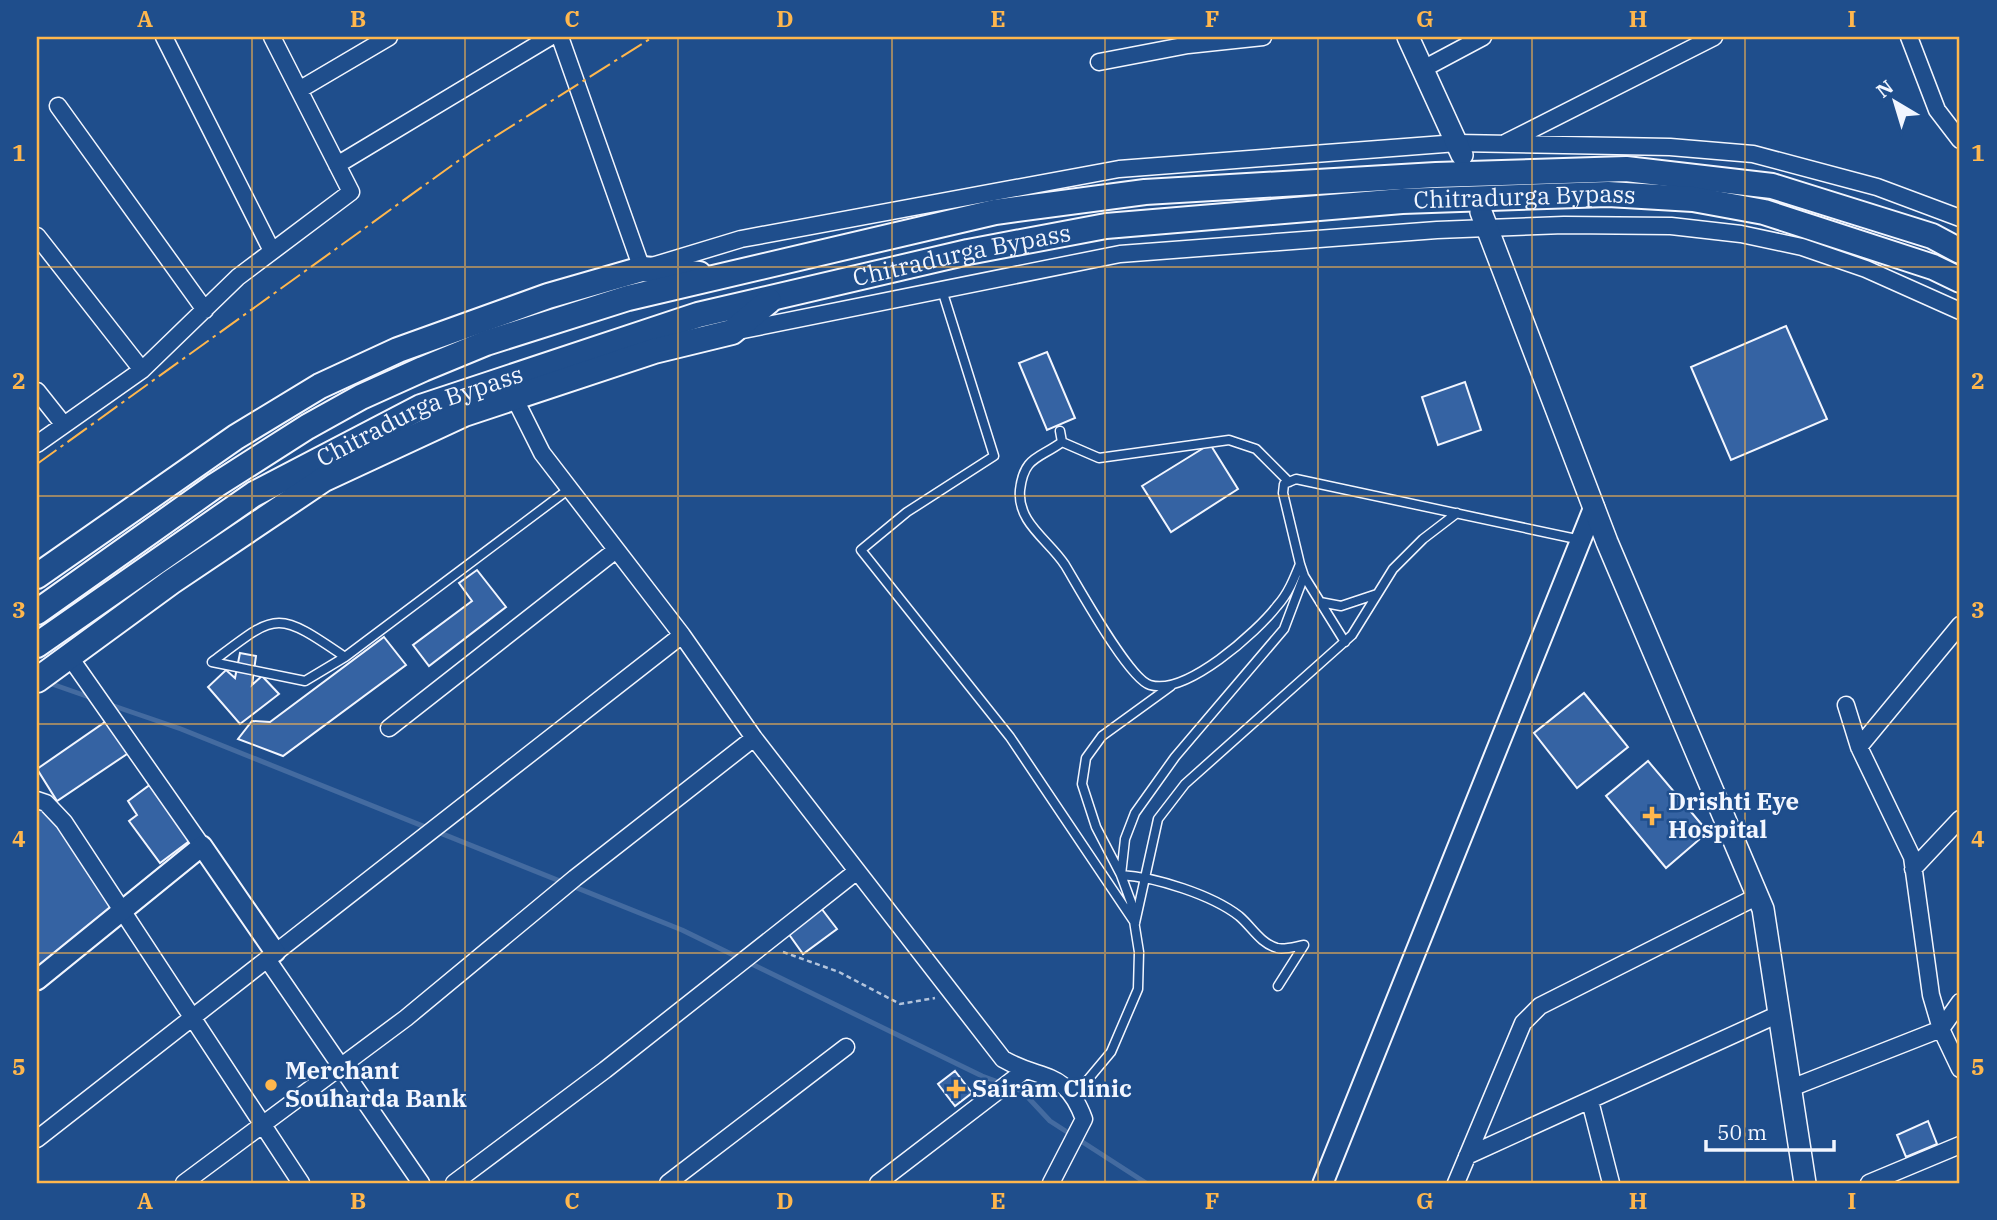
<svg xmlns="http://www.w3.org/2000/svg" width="1997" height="1220" font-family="'IBM Plex Serif',serif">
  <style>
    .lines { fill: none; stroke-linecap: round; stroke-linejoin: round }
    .stream { stroke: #446ba0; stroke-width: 5 }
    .building { fill: #3563a3; stroke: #f2f6ff; stroke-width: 2 }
    .service-casing { stroke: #f2f6ff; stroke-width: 11 }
    .minor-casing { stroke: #f2f6ff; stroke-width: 19 }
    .tertiary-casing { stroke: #f2f6ff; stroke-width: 23 }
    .secondary-casing { stroke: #f2f6ff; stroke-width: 24 }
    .primary-casing { stroke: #f2f6ff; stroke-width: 28 }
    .path { stroke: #b3c4dc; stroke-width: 2.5; stroke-dasharray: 5 3.5; stroke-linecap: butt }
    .service { stroke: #1f4e8c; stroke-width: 8 }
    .minor { stroke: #1f4e8c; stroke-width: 16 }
    .tertiary { stroke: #1f4e8c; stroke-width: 19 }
    .secondary { stroke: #1f4e8c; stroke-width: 21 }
    .primary { stroke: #1f4e8c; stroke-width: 24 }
    .power { stroke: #ffb74d; stroke-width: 2; stroke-dasharray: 24 5 3.5 5; stroke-linecap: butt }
    .grid { fill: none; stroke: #ffb74d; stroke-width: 2; stroke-opacity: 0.55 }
    .poi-dot { fill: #ffb74d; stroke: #1f4e8c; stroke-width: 2.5 }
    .labels { text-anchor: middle; stroke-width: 5; stroke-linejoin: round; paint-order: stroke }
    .street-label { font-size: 24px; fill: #f2f6ff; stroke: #1f4e8c }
    .poi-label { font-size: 24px; font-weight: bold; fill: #f2f6ff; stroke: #1f4e8c; text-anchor: start }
    .neatline { fill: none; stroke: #ffb74d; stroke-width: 2.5 }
    .grid-label { font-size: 23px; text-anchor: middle; font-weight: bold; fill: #ffb74d }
  </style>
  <rect width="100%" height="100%" fill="#1f4e8c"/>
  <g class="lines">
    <path class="stream" d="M 49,683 L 92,698
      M 108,704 L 181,729 L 682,930 L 982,1076 L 1022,1091 L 1050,1121 L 1146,1183"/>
  </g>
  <path class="building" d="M 1786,326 L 1827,419 L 1731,460 L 1691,367 Z
    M 1047,352 L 1075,418 L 1047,430 L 1019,363 Z
    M 1465,382 L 1481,430 L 1438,445 L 1422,397 Z
    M 1210,444 L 1238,489 L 1171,532 L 1142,486 Z
    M 477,570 L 506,607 L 429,666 L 413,645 L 472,601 L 459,583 Z
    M 384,637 L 406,665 L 283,756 L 238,739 L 252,721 L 270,722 Z
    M 240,653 L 256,656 L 252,685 L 262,676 L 279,694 L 240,724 L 208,687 L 226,670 L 235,678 Z
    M 1584,693 L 1628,747 L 1577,788 L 1534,733 Z
    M 108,720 L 130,752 L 57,801 L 37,769 Z
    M 1648,761 L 1708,832 L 1666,868 L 1606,796 Z
    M 151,784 L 192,839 L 160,863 L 129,821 L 137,815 L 128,801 Z
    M 44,801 L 115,908 L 37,970 L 37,806 Z
    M 821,908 L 837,929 L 803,954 L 788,933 Z
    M 955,1071 L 972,1093 L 955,1106 L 938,1084 Z
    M 1928,1121 L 1937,1144 L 1906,1157 L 1897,1135 Z"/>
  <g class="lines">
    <defs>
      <path id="service" d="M 942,290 L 994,456 L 907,512 L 861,550 L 1010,737 L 1135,923
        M 1060,431 L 1062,442 C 1039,459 1024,456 1020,490 C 1017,523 1049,540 1065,565 C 1079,588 1129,679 1150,685 C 1186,696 1257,632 1277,606 C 1288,594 1294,579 1300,564 L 1283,493 L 1284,484 L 1296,479 L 1581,540
        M 1062,442 L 1099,458 L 1229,440 L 1256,449 L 1289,482
        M 1304,576 L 1345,642
        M 1320,602 L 1341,606 L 1377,594
        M 345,657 L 305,681 L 212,662 C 277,613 275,609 345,657 L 569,489
        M 1135,923 L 1158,819 L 1185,784 L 1352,635 L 1393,569 L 1423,539 L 1457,513
        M 1278,986 L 1304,945 C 1297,946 1285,950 1277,948 C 1260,943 1252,927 1239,916 C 1212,895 1156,877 1121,875 L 1125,839 L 1135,813 L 1175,757 L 1284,629 L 1304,576 L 1300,564
        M 1075,1095 L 1111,1052 L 1138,989 L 1139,952 L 1131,902 L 1121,875 L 1096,827 L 1082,784 L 1086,758 L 1102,736 L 1171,686"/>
      <path id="minor" d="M 164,37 L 272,251
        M 560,37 L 642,269 L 741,239 L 1119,169 L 1457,143 L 1670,147 L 1753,154 L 1877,187 L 1960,218
        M 1909,37 L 1937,110 L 1960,140
        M 1099,62 L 1188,45 L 1263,37
        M 1423,69 L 1483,37
        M 299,90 L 389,37
        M 58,106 L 205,310
        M 1507,142 L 1714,37
        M 337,165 L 550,37
        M 37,236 L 142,370
        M 738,331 L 1120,254 L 1437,230 L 1564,225 L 1671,226 L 1741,234 L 1802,247 L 1866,269 L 1960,311
        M 37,391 L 64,425
        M 514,397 L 542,453 L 682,635 L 754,738 L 1003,1059 C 1043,1082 1065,1068 1084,1119 L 1051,1183
        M 37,444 L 142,370 L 238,277 L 351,192 L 272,37
        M 69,656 L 202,846
        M 1846,705 L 1859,747 L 1912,857 L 1931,995 L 1941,1029 L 1960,1069
        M 389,728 L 616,550
        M 1859,747 L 1960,625
        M 37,800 L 46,803 L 64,822 L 301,1183
        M 1913,869 L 1960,819
        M 267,959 L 421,1183
        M 1791,1088 L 1941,1029 L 1960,1002
        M 1590,1101 L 1611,1183
        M 37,1139 L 682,635
        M 1467,1156 L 1779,1014
        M 184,1183 L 406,1018 L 575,878 L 754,738
        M 454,1183 L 605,1070 L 857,871
        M 668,1183 L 846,1047
        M 878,1183 L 1024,1071
        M 1456,1183 L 1523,1023 L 1540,1006 L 1758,896
        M 1869,1183 L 1960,1145"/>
      <path id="tertiary" d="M 37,980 L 202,846 L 275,952
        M 1323,1183 L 1594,507"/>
      <path id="secondary" d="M 1408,37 L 1462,155
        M 1481,212 L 1607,542 L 1763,909 L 1805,1183"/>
      <g id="primary">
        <path d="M 37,576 L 236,437 L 320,386 L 398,350 L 548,296 L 642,269 L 699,274"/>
        <path d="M 37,612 L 216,485 L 307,427 L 361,397 L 423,369 L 486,343 L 628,298 L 995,212 L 1145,192 L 1436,175 L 1626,169 L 1772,186 L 1932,236 L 1960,251"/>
        <path id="s1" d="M 37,645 L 254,494 L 421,407 L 698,315 L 968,252 L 1106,226 L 1402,201 L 1608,194 L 1693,199 L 1764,212 L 1933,267 L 1960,280"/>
        <path d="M 37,680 L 171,582 L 324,479 L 464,414 L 654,351 L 732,332 L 769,301"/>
      </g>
    </defs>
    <use href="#service" class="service-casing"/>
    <use href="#minor" class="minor-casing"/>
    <use href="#tertiary" class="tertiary-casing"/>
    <use href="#secondary" class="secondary-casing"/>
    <use href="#primary" class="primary-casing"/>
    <path class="path" d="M 783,952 L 839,972 L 900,1004 L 935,998"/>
    <use href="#service" class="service"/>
    <use href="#minor" class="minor"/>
    <use href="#tertiary" class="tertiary"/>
    <use href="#secondary" class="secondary"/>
    <use href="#primary" class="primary"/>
    <path class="power" d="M 37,464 L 472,151 L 653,37"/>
  </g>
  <path class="grid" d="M 252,37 L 252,1183M 465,37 L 465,1183M 678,37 L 678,1183M 892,37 L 892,1183M 1105,37 L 1105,1183M 1318,37 L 1318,1183M 1532,37 L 1532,1183M 1745,37 L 1745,1183M 37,267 L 1960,267M 37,496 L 1960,496M 37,724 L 1960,724M 37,953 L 1960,953"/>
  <g class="poi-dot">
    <path d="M1648.5 805.5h7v7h7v7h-7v7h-7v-7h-7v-7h7z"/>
    <circle cx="271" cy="1085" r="7"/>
    <path d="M952.5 1078.5h7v7h7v7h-7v7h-7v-7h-7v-7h7z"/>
  </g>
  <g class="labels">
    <g class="street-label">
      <text dy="8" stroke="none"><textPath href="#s1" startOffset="1582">Chitradurga Bypass</textPath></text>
      <text dy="8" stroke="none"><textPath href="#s1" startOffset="1015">Chitradurga Bypass</textPath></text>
      <text dy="8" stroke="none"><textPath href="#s1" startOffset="448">Chitradurga Bypass</textPath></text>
    </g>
    <g class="poi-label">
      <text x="1668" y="810">Drishti Eye<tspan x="1668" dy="28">Hospital</tspan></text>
      <text x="285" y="1079">Merchant<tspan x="285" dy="28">Souharda Bank</tspan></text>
      <text x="972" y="1097">Sairam Clinic</text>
    </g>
  </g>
  <rect width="1997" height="1220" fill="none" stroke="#1f4e8c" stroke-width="77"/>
  <g transform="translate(1895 102) rotate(322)" stroke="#1f4e8c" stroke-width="5" paint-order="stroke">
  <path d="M0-5L12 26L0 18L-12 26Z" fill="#f2f6ff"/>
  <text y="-10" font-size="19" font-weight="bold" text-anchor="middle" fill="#f2f6ff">N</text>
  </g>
  <path d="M1706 1140v10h128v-10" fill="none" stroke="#f2f6ff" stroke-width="3.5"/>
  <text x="1717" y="1140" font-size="21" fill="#f2f6ff" stroke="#1f4e8c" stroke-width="5" paint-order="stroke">50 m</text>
  <rect x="38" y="38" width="1920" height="1144" class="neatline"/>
  <g class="grid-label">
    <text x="145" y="27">A</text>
    <text x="358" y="27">B</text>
    <text x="572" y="27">C</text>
    <text x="785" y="27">D</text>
    <text x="998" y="27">E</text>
    <text x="1212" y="27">F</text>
    <text x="1425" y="27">G</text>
    <text x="1638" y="27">H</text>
    <text x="1852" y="27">I</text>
    <text x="19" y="161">1</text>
    <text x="1978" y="161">1</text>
    <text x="19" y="389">2</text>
    <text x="1978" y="389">2</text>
    <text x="19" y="618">3</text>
    <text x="1978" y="618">3</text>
    <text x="19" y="847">4</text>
    <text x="1978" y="847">4</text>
    <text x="19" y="1075">5</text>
    <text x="1978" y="1075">5</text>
    <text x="145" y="1209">A</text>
    <text x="358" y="1209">B</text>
    <text x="572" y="1209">C</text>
    <text x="785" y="1209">D</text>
    <text x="998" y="1209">E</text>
    <text x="1212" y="1209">F</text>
    <text x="1425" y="1209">G</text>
    <text x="1638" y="1209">H</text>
    <text x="1852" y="1209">I</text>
  </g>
</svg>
